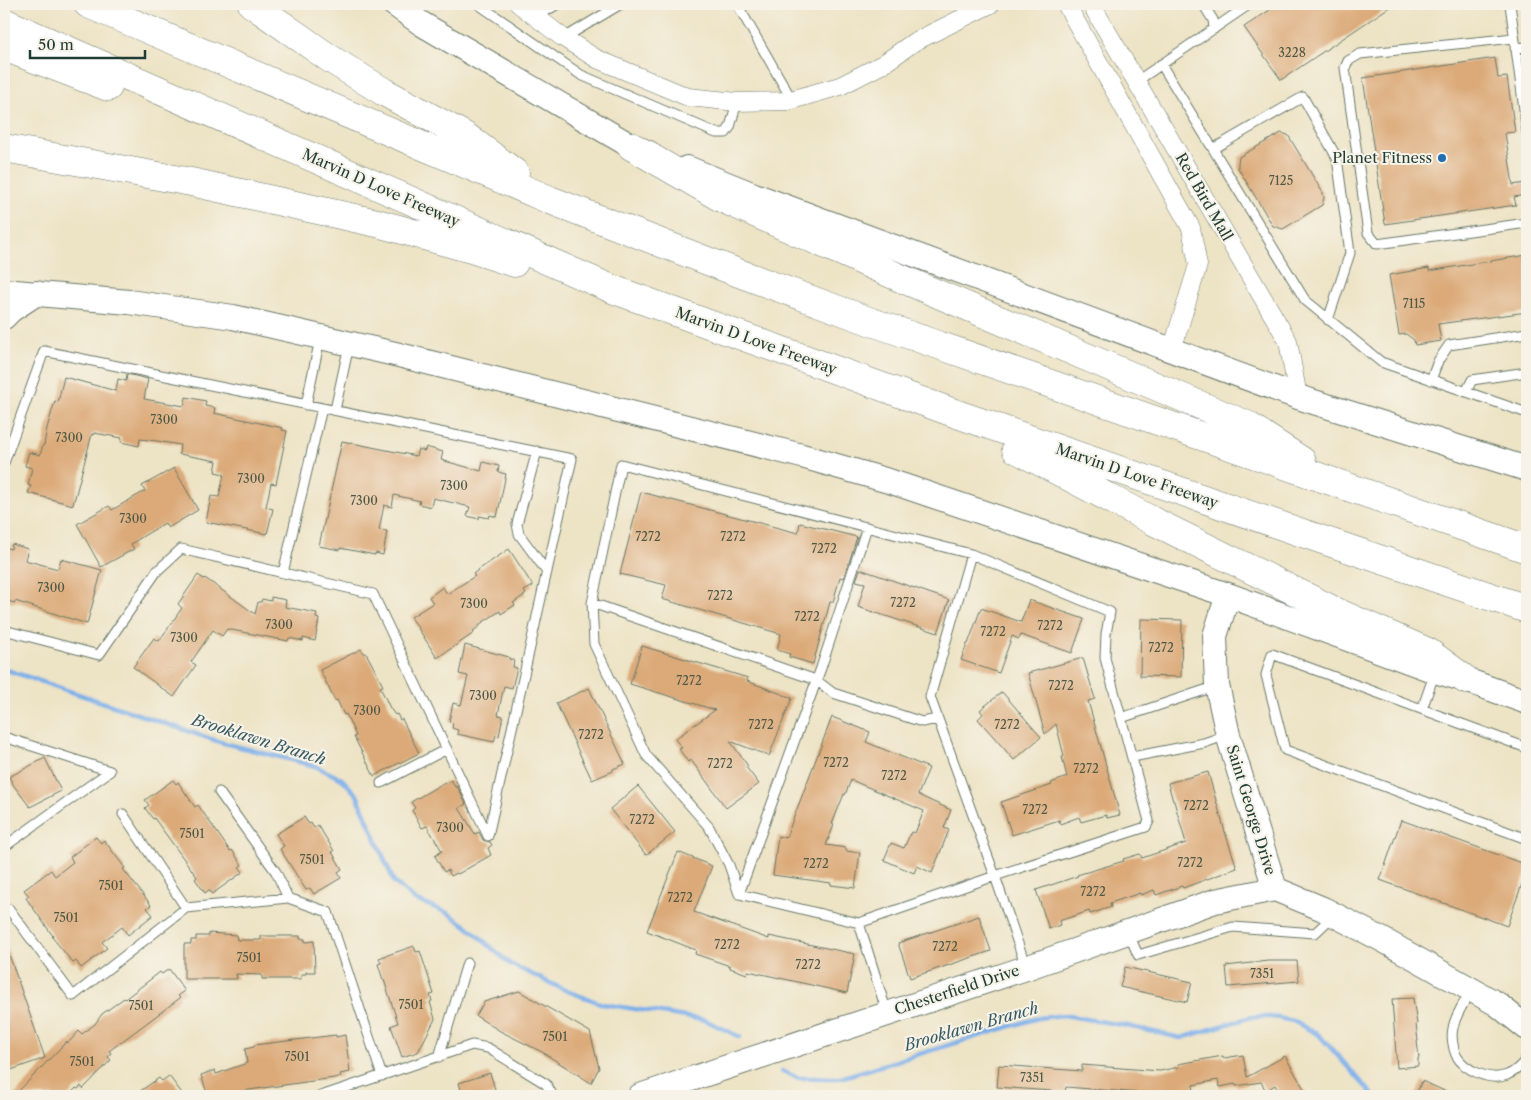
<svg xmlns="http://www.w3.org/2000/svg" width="1531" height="1100" font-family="'Libre Caslon Text',serif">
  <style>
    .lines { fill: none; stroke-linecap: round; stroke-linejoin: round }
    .stream { stroke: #7fb0ea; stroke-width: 4.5 }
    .building { fill: #dcaa79 }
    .lane-casing { stroke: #677767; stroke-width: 11 }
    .street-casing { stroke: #677767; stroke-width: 19 }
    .secondary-casing { stroke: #677767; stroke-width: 26 }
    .highway-casing { stroke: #677767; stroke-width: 29 }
    .lane { stroke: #fff; stroke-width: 9 }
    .street { stroke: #fff; stroke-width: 18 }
    .secondary { stroke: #fff; stroke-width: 24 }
    .highway { stroke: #fff; stroke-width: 28 }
    .poi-dot { fill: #1f6fb2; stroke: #f7f3e8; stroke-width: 2 }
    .labels { text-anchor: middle; stroke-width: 4; stroke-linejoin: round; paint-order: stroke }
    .number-label { font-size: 12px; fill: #4e5845 }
    .poi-label { font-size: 15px; fill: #1f3d34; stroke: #f7f3e8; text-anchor: end }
    .street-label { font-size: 15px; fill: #1f3d34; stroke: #f7f3e8 }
    .water-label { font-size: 16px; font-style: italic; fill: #375a62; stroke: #f7f3e8 }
  </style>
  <rect width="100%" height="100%" fill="#f7f3e8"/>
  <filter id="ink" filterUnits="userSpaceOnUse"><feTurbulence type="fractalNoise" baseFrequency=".02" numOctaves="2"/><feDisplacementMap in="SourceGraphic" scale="10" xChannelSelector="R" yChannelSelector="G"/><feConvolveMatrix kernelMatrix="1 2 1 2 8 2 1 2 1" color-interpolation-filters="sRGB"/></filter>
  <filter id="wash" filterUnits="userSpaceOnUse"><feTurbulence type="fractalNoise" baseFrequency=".0096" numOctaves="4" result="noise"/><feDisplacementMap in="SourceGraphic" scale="20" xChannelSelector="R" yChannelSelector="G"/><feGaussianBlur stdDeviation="1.12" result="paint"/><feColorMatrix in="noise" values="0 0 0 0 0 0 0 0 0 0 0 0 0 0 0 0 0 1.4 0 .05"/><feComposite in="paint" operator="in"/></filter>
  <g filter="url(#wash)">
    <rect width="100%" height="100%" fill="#ede3c5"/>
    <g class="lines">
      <path class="stream" d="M 4,669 L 220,742 L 315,766 L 342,779 L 357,795 L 394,882 L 415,900 L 448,913 L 468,927 L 510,964 L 567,991 L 603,1004 L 705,1020 L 740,1037
        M 782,1071 L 799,1078 L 840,1078 L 1038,1018 L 1064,1015 L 1127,1026 L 1181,1038 L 1251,1017 L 1273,1017 L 1293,1021 L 1319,1035 L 1374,1096"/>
    </g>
    <g id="blocks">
      <path class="building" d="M 1279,4 L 1394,4 L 1281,80 L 1244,27 Z
        M 1495,58 L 1498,78 L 1507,77 L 1515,132 L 1505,133 L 1513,185 L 1525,183 L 1527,195 L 1514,197 L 1516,205 L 1385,224 L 1363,78 Z
        M 1281,133 L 1288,135 L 1323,193 L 1324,198 L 1322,205 L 1283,229 L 1273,226 L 1238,168 L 1238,163 L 1239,157 Z
        M 1527,255 L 1527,312 L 1438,324 L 1441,341 L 1415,345 L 1414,340 L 1406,334 L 1399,335 L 1389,275 L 1429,268 L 1429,271 Z
        M 127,374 L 148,379 L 144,399 L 184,406 L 186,397 L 206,401 L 205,406 L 215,408 L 214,413 L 283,428 L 282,430 L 287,431 L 276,484 L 271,483 L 266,507 L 273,509 L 267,534 L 206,522 L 211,496 L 219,497 L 224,474 L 215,472 L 217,461 L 179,454 L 180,445 L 157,441 L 140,439 L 139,446 L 121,442 L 122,438 L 94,433 L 94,435 L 92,434 L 73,505 L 28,493 L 31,486 L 28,485 L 32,468 L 25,466 L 29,452 L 40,455 L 43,445 L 44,445 L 47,428 L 55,401 L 58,402 L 64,377 L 116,391 L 118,379 L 126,381 Z
        M 342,441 L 416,456 L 418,449 L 425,451 L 426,447 L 443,452 L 441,460 L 481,471 L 483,462 L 499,466 L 498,472 L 506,474 L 497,517 L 490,515 L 489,518 L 479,516 L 479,519 L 467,516 L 470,507 L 433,498 L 431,507 L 419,504 L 420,501 L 394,495 L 392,507 L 384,505 L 379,530 L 387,531 L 383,555 L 375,553 L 375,555 L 340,548 L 340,550 L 319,546 Z
        M 174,468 L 198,510 L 168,528 L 165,523 L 145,535 L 131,544 L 134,549 L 101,567 L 77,524 L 109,506 L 112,510 L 145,491 L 142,486 Z
        M 641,492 L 798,533 L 800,523 L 857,537 L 844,578 L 840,577 L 833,602 L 830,602 L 813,664 L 789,657 L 790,654 L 777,650 L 781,634 L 662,599 L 666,585 L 620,574 Z
        M 12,544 L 28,549 L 25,560 L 58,569 L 61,559 L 102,570 L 87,624 L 15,601 L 15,603 L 4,600 L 4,547 L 11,549 Z
        M 509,549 L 533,586 L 524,591 L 526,594 L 513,603 L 515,605 L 501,614 L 500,611 L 480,624 L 480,626 L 473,631 L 474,633 L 437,658 L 411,617 L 433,603 L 429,597 L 443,587 L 447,594 L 475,576 L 473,574 L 478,570 Z
        M 860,569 L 949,600 L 938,633 L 858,607 L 865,583 L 856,581 Z
        M 198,575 L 204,579 L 205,578 L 255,614 L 258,602 L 261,602 L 262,599 L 271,601 L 271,597 L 286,600 L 285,607 L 317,613 L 316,618 L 319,619 L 315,641 L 303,638 L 303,641 L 289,638 L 288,641 L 227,629 L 222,636 L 213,630 L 191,662 L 196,665 L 174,697 L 133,667 L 154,638 L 159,641 L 173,621 L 182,608 L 178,604 Z
        M 1029,600 L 1084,619 L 1072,653 L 1021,635 L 1019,639 L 1012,636 L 999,673 L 961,660 L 967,644 L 968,644 L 981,608 L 1021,622 Z
        M 1141,619 L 1182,620 L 1181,677 L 1140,676 Z
        M 465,645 L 509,657 L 509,659 L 514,660 L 513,667 L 517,668 L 512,688 L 504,686 L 498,715 L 503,716 L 499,736 L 496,735 L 494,742 L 457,734 L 458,730 L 452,728 L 453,723 L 449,722 L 453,703 L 461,705 L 468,676 L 459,674 Z
        M 642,646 L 748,678 L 747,681 L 792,698 L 769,756 L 730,741 L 748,766 L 746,767 L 759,784 L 726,808 L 691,760 L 688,762 L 679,749 L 682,748 L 675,739 L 715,710 L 630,684 Z
        M 361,649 L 364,653 L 366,653 L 375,670 L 383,686 L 380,687 L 390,708 L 395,715 L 397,714 L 400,720 L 402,719 L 419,753 L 374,776 L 354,737 L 356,736 L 346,714 L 344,715 L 337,700 L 335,701 L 320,670 Z
        M 1083,658 L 1095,699 L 1088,701 L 1120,815 L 1107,818 L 1106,815 L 1081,822 L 1079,817 L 1060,824 L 1059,820 L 1012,835 L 1001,802 L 1052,785 L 1051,783 L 1067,777 L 1062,757 L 1064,756 L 1056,724 L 1045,734 L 1028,673 Z
        M 589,688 L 625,764 L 613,769 L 613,771 L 592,780 L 556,703 Z
        M 1002,692 L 1041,737 L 1014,760 L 978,719 L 983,714 L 980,710 Z
        M 832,717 L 870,732 L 866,742 L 929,768 L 918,795 L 951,810 L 944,828 L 949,830 L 932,873 L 917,866 L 914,873 L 884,860 L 891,843 L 904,848 L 911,832 L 915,833 L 924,811 L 851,780 L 845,795 L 844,794 L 832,824 L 834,825 L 826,845 L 846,848 L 846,851 L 860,853 L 855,888 L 831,885 L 831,883 L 773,875 L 778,836 L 786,838 Z
        M 45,758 L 61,791 L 30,807 L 14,786 L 9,777 Z
        M 1208,772 L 1225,832 L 1237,868 L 1183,888 L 1182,886 L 1156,895 L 1154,890 L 1141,895 L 1140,893 L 1110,903 L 1111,907 L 1090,914 L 1089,911 L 1059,921 L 1060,925 L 1049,929 L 1036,890 L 1078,876 L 1077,875 L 1124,861 L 1123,859 L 1140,854 L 1142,858 L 1186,843 L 1174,801 L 1173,801 L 1168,783 Z
        M 173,780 L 176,784 L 178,782 L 195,807 L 198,805 L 230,851 L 232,850 L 242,865 L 239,867 L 243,872 L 212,894 L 209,890 L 205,893 L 195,879 L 197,877 L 154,818 L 153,819 L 145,808 L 149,805 L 145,800 Z
        M 451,780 L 455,787 L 457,786 L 466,804 L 459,808 L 475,834 L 479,832 L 483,840 L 490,842 L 492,845 L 488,848 L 491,855 L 458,874 L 457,873 L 451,876 L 448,870 L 444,872 L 435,856 L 442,851 L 427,826 L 422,828 L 412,810 L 415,808 L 411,802 L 445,782 L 446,783 Z
        M 638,786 L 675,832 L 646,855 L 610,809 Z
        M 304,817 L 309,824 L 311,823 L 314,828 L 318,825 L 334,851 L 332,852 L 342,869 L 338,872 L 341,878 L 314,894 L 310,888 L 306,890 L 280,849 L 284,846 L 276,834 Z
        M 1401,820 L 1527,865 L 1527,870 L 1507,926 L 1380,880 Z
        M 96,837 L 101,843 L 104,840 L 125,868 L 123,869 L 151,905 L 147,908 L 153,915 L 128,935 L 122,927 L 102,942 L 107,948 L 81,968 L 76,961 L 73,963 L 52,937 L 53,936 L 26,898 L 29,896 L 24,890 L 51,870 L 55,876 L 73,862 L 70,857 Z
        M 678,852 L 712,866 L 694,912 L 769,939 L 769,936 L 855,954 L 847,993 L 748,971 L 747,974 L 730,968 L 730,966 L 695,954 L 696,950 L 647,931 Z
        M 979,916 L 991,951 L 910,978 L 898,943 Z
        M 209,933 L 236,935 L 237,940 L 261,940 L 261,936 L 300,936 L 300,939 L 305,939 L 305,942 L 314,941 L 315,972 L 306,972 L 306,974 L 301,974 L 301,979 L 262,979 L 262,975 L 236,974 L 237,979 L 184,979 L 184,944 L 191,944 L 191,940 L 196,940 L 196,936 L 209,936 Z
        M 4,946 L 6,946 L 45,1058 L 8,1071 L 7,1067 L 4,1068 Z
        M 414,946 L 416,952 L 420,951 L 434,994 L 430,995 L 432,1001 L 430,1002 L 435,1019 L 418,1052 L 402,1057 L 391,1026 L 398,1023 L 384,980 L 383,980 L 378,964 L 381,963 L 379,958 Z
        M 1268,961 L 1297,961 L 1299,981 L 1228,987 L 1226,966 Z
        M 1125,967 L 1192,982 L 1187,1002 L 1120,987 Z
        M 169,969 L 185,991 L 178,996 L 180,998 L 109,1051 L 111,1053 L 108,1057 L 111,1060 L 83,1089 L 81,1086 L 78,1089 L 76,1088 L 68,1096 L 14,1096 L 67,1041 L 68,1043 L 79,1031 L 82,1034 L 95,1024 L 102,1014 L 116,1004 L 124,998 L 125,999 L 160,972 L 162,974 Z
        M 519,991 L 590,1032 L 599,1068 L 591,1083 L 542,1052 L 500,1031 L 476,1016 L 484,1002 Z
        M 1413,998 L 1417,1024 L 1416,1024 L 1418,1041 L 1417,1041 L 1419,1058 L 1418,1058 L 1418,1066 L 1397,1068 L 1392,999 Z
        M 336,1035 L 336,1037 L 345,1035 L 350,1072 L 340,1074 L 341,1077 L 242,1091 L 244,1096 L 208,1096 L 201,1075 L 215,1070 L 216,1074 L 247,1063 L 245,1049 L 254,1047 L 254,1045 Z
        M 1243,1055 L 1247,1077 L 1285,1056 L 1308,1096 L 1281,1096 L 1275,1085 L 1266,1091 L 1261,1082 L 1236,1086 L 1235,1084 L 1220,1087 L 1218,1080 L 1193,1085 L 1194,1091 L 1178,1094 L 1178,1096 L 1165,1096 L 1165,1095 L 1066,1087 L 1065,1092 L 997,1087 L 999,1065 L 1082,1071 L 1082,1065 L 1160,1071 L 1179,1067 L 1178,1064 L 1223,1056 L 1224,1058 Z
        M 490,1073 L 495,1089 L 492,1096 L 463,1096 L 459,1083 Z
        M 169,1076 L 184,1096 L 133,1096 L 159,1078 L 162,1081 Z
        M 1422,1081 L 1456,1096 L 1415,1096 Z"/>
    </g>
  </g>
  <g filter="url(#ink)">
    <use href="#blocks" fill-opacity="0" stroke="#677767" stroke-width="1"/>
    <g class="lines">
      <defs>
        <path id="lane" d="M 478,4 L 581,75 L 716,133 L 726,133 L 730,127 L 737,102
          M 737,4 L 792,100
          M 1203,4 L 1213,20 L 1214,29
          M 1510,4 L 1527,132
          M 536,17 L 558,4
          M 564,38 L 621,4
          M 1514,38 L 1360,54 L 1348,61 L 1345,68 L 1368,233 L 1377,244 L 1527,223
          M 1515,48 L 1527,47
          M 1161,64 L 1213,149
          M 1137,81 L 1250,4
          M 1328,320 L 1350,253 L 1337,158 L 1303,97 L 1213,149 L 1305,300 L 1381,362 L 1527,413
          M 1431,380 L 1438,361 L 1449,345 L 1527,333
          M 1466,392 L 1472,380 L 1527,372
          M 306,405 L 320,339
          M 335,410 L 349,345
          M 537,451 L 517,524 L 519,534 L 547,572
          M 4,463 L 44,351 L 572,459 L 488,836
          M 971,554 L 930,697 L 995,876 L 1026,967
          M 283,573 L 322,408
          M 592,603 L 816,680 L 833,693 L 922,722 L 938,719
          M 4,630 L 99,655 L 157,571 L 181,549 L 373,594 L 488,836
          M 1422,709 L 1435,672
          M 1121,718 L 1217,686
          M 4,737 L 110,771 L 4,847
          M 1527,748 L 1272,654 L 1266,675 L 1285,750 L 1527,839
          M 1132,757 L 1204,743 L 1227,735
          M 381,783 L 447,749
          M 219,792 L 276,872 L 288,898
          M 123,814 L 186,908
          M 739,894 L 729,865 L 709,827 L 646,755 L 594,644 L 592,603 L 621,464 L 971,554 L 1110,612 L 1106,634 L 1105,658 L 1149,821 L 1146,827 L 995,876 L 859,923 L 739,894 L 821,668 L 867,527
          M 4,913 L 9,909 L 73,996 L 186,908 L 288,898 L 328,912 L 382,1076
          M 859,923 L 887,1013
          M 1128,932 L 1138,955 L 1233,927 L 1315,933 L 1334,915
          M 1471,990 C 1465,1002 1455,1015 1453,1028 C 1451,1036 1453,1048 1456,1055 C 1464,1070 1490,1082 1507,1075 C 1515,1072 1522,1065 1527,1058
          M 439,1057 L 467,963
          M 321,1096 L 472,1045 L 488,1048 L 546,1084 L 553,1096"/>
        <path id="street" d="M 519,4 L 562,37 L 597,59 L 688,97 L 737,102 L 788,101 L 840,86 L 883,64 L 914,42 L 991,4
          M 1066,4 L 1191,228 L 1198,265 L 1172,350
          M 1091,4 L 1288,341 L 1298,397"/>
        <path id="secondary" d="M 394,4 L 422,24 L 631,146 L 649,153
          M 687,168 L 754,195 L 1298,397 L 1527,469
          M 4,291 L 129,302 L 233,317 L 395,354 L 802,456 L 892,482 L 1228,595 L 1435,671 L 1466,680 L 1527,702
          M 4,317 L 11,310 L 37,293
          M 1228,595 L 1215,636 L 1217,685 L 1228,735 L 1275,889
          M 1275,889 L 1323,909 L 1383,940 L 1497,1004 L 1527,1028
          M 640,1096 L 1026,968 L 1215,901 L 1275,889"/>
        <path id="highway" d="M 88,4 L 550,200 L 736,272 L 869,321 L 1527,549
          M 252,4 L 329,58 L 384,92 L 465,136 L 515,173
          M 4,22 L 612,289 L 957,414 L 1317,538 L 1527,609
          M 4,47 L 108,87
          M 631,146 L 721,198 L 898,277 L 1247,425 L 1302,461
          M 4,148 L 191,182 L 377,223 L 471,249 L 514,263
          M 1016,449 L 1151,520 L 1339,613 L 1428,652 L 1466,680"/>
      </defs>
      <use href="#lane" class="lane-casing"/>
      <use href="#street" class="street-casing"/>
      <use href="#secondary" class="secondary-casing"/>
      <use href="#highway" class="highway-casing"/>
      <use href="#lane" class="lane"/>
      <use href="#street" class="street"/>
      <use href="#secondary" class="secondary"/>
      <use href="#highway" class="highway"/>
    </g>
  </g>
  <circle class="poi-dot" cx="1442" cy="158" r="5"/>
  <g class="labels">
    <g class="number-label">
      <text x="1292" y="57">3228</text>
      <text x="1281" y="185">7125</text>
      <text x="1414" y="308">7115</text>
      <text x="164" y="424">7300</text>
      <text x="69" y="442">7300</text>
      <text x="251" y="483">7300</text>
      <text x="454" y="490">7300</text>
      <text x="364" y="505">7300</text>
      <text x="133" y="523">7300</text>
      <text x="648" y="541">7272</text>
      <text x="733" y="541">7272</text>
      <text x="824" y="553">7272</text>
      <text x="51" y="592">7300</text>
      <text x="720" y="600">7272</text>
      <text x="903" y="607">7272</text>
      <text x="474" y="608">7300</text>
      <text x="807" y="621">7272</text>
      <text x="279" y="629">7300</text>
      <text x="1050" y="630">7272</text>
      <text x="993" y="636">7272</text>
      <text x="184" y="642">7300</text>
      <text x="1161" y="652">7272</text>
      <text x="689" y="685">7272</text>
      <text x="1061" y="690">7272</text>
      <text x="483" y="700">7300</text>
      <text x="367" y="715">7300</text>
      <text x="761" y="729">7272</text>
      <text x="1007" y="729">7272</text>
      <text x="591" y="739">7272</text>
      <text x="836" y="767">7272</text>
      <text x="720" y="768">7272</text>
      <text x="1086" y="773">7272</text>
      <text x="894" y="780">7272</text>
      <text x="1196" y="810">7272</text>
      <text x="1035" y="814">7272</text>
      <text x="642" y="824">7272</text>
      <text x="450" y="832">7300</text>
      <text x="192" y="838">7501</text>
      <text x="312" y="864">7501</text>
      <text x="1190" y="867">7272</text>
      <text x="816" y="868">7272</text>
      <text x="111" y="890">7501</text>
      <text x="1093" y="896">7272</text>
      <text x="680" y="902">7272</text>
      <text x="66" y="922">7501</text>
      <text x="727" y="949">7272</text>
      <text x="945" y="951">7272</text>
      <text x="249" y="962">7501</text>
      <text x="808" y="969">7272</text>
      <text x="1262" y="978">7351</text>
      <text x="411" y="1009">7501</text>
      <text x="141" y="1010">7501</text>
      <text x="555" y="1041">7501</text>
      <text x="297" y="1061">7501</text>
      <text x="82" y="1066">7501</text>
      <text x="1032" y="1082">7351</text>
    </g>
    <g class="poi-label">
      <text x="1432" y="163">Planet Fitness</text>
    </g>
    <g class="street-label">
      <text transform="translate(381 188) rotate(24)" y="5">Marvin D Love Freeway</text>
      <text transform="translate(1204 197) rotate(60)" y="5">Red Bird Mall</text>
      <text transform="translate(756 341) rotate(20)" y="5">Marvin D Love Freeway</text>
      <text transform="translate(1137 476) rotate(19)" y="5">Marvin D Love Freeway</text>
      <text transform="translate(1251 810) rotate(73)" y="5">Saint George Drive</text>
      <text transform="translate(957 990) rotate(-18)" y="5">Chesterfield Drive</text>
    </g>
    <g class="water-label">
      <text transform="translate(259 739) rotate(17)" y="6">Brooklawn Branch</text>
      <text transform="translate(971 1026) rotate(-16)" y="6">Brooklawn Branch</text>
    </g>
  </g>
  <rect width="1531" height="1100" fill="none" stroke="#f7f3e8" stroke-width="20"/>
  <path d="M30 50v8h115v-8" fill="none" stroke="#1f3d34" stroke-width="2.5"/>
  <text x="38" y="50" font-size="15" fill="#1f3d34" stroke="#f7f3e8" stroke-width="4" paint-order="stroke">50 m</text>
</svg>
